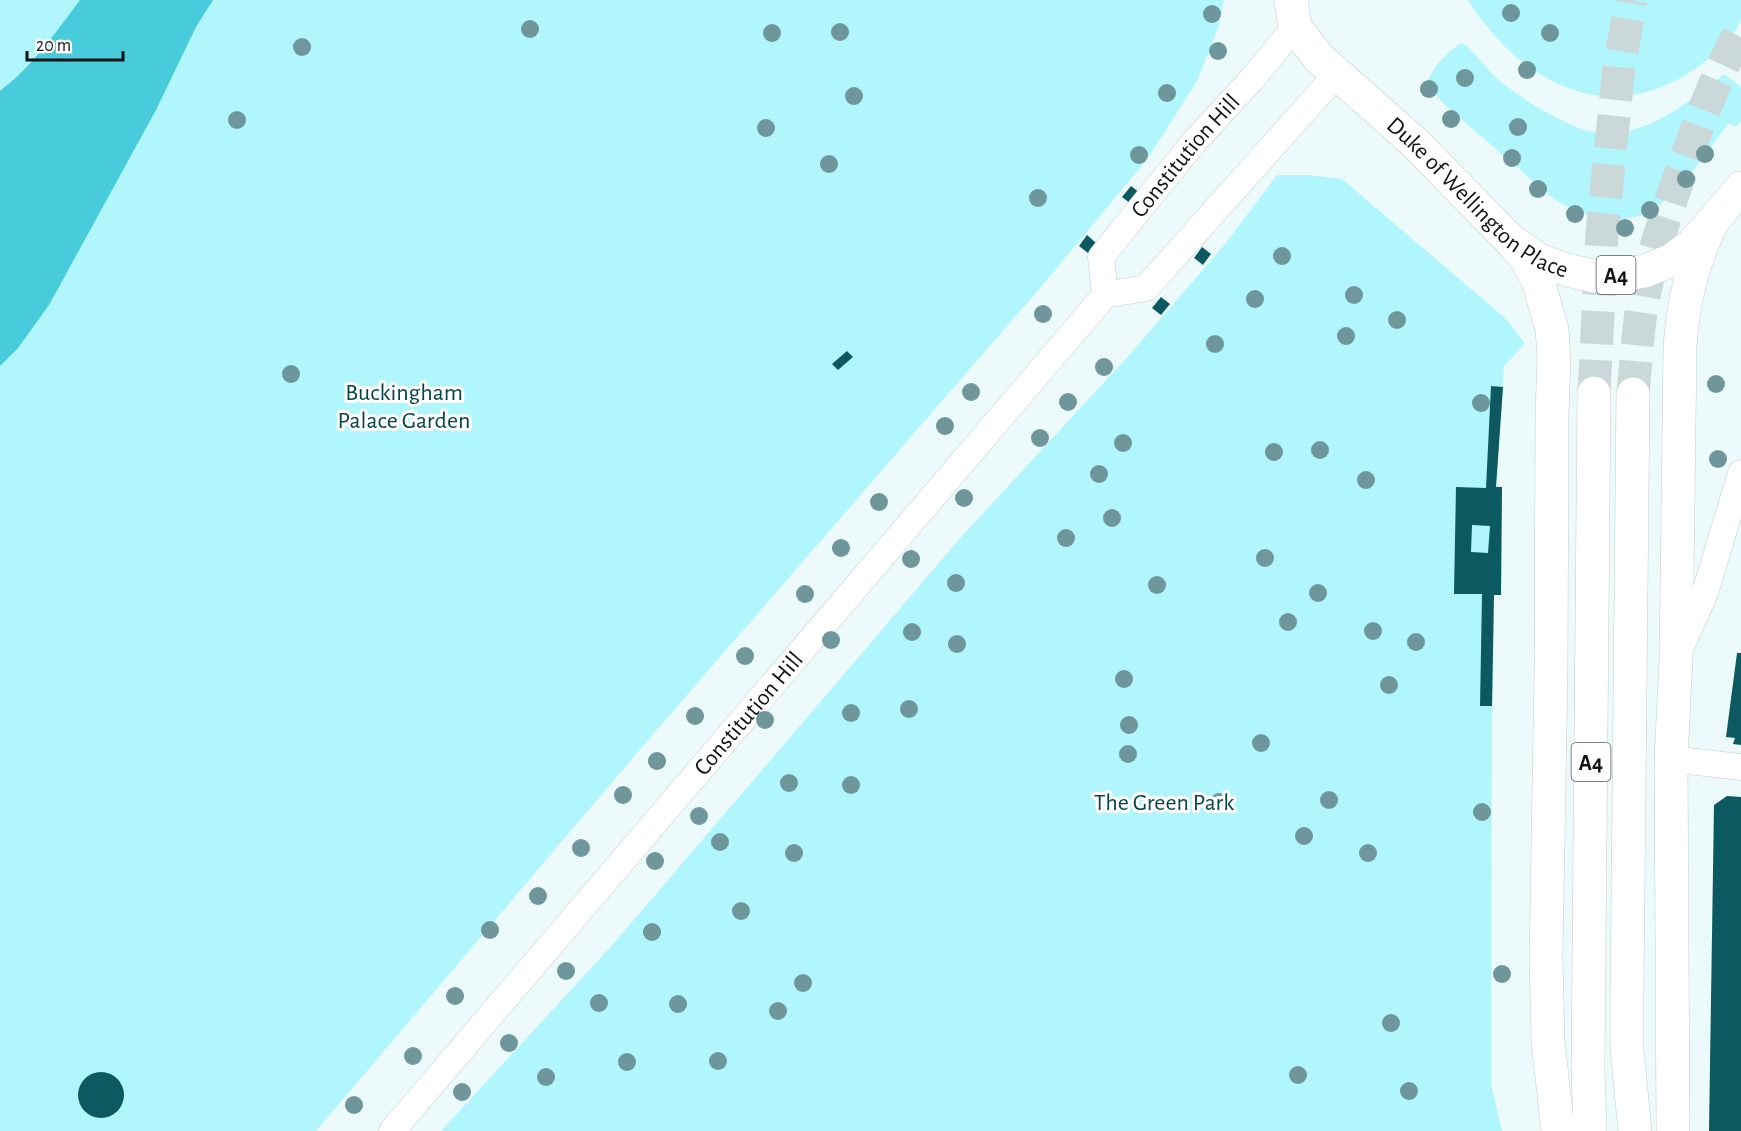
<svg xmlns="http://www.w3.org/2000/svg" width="1741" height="1131" font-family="'Alegreya Sans',sans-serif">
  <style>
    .green { fill: #b1f5fd }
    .water { fill: #48ccdb }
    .building { fill: #0d5961; fill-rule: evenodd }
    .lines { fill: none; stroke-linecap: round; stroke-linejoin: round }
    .primary-tunnel { stroke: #cbd8d9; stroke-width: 33; stroke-dasharray: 33 16; stroke-linecap: butt }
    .street-casing { stroke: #c0cecf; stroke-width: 27 }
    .primary-casing { stroke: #c0cecf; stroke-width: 34 }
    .highway-casing { stroke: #c0cecf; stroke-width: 34 }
    .street { stroke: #fff; stroke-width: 26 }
    .primary { stroke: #fff; stroke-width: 33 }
    .highway { stroke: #fff; stroke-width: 33 }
    .tree { fill: #6e969b }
    .labels { text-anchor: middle; stroke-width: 6; stroke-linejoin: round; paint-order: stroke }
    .shield { fill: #fff; stroke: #575a5b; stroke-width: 1.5 }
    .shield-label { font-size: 22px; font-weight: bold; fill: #0f1415 }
    .street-label { font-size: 24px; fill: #0f1415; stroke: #fff }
    .park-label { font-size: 24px; fill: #07454b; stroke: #fff }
  </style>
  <rect width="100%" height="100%" fill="#ecfafc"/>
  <path class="green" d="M 0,0 L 1224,0 L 1218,28 L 1197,81 L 1148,158 L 1040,288 L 642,747 L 316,1131 L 0,1131 Z
    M 1468,0 L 1741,0 C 1741,6 1741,13 1741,18 C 1736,37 1718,52 1703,63 C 1613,132 1523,86 1468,0 Z
    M 1462,43 C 1477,54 1487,70 1501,82 C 1518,95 1536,107 1555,117 C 1569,124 1583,131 1598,133 C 1646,138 1689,102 1724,74 L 1741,87 L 1741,121 L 1736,127 L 1729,123 C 1708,150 1687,183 1659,205 C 1629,230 1584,218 1554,199 L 1445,105 L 1426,84 C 1434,67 1445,52 1462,43 Z
    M 1277,175 L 1309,175 L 1342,179 L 1506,319 L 1525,343 L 1504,366 L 1496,486 L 1502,487 L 1501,595 L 1494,595 L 1492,730 L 1491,1084 L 1502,1131 L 441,1131 L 615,942 L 962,536 L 1132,352 L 1226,243 Z"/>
  <path class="water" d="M 80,0 L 213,0 L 196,27 L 156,110 L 49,305 L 18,348 L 0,366 L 0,91 C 32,67 56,32 80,0 Z"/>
  <path class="building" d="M 1131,186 L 1140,193 L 1131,204 L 1122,197 Z
    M 1087,235 L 1096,243 L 1088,253 L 1079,246 Z
    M 1202,247 L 1211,254 L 1203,265 L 1194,258 Z
    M 1161,297 L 1170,304 L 1161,315 L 1152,308 Z
    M 847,351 L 853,357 L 838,370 L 832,364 Z
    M 1491,386 L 1503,387 L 1496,487 L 1502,487 L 1501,595 L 1494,595 L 1492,706 L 1480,706 L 1482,594 L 1454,594 L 1456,487 L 1486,488 ZM 1472,525 L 1490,526 L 1488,553 L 1471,552 Z
    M 1737,653 L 1741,653 L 1741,745 L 1733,744 L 1735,738 L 1726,737 Z
    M 1727,796 L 1741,797 L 1741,1131 L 1709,1131 L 1714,805 Z
    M78 1095a23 23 0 1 1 46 0a23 23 0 1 1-46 0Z"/>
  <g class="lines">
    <path class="primary-tunnel" d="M 1594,393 L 1602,232 L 1619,67 L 1631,0
      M 1633,394 C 1635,369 1637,345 1640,320 C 1648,263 1668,207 1688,153 C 1703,112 1719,69 1741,31"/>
    <defs>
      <g id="street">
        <path id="s1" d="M 1105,295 L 1101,257 L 1194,142 L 1252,79 L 1295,27"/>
        <path d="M 1679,651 L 1705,593 L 1741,473"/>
        <path d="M 1671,759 L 1741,767"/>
        <path id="s2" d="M 392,1131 L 1105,295 L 1146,288 L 1336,75"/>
      </g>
      <path id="primary" d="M 1633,394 L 1627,991 L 1627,1050 L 1635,1131
        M 1590,1131 L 1588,1066 L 1594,393"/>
      <g id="highway">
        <path id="s3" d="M 1291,0 L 1295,27 L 1319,58 L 1413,141 L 1511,241 L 1541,261 L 1567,270 L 1593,276 L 1621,275 L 1645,271 L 1672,260 L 1693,244 L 1741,188"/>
        <path d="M 1511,241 L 1528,261 L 1538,281 L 1552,329 L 1554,356 L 1552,415 L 1551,671 L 1546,958 L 1548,1041 L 1558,1131"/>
        <path d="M 1673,1131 L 1671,759 L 1676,659 L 1680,346 C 1683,302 1692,262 1712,223"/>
      </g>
    </defs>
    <use href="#street" class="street-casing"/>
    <use href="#primary" class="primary-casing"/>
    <use href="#highway" class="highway-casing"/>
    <use href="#street" class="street"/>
    <use href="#primary" class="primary"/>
    <use href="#highway" class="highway"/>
  </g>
  <g class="tree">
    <circle cx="1511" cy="13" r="9"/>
    <circle cx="1212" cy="14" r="9"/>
    <circle cx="530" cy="29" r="9"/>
    <circle cx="840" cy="32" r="9"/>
    <circle cx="772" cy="33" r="9"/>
    <circle cx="1550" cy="33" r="9"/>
    <circle cx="302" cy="47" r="9"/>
    <circle cx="1218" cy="51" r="9"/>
    <circle cx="1527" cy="70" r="9"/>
    <circle cx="1465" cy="78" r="9"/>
    <circle cx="1429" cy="89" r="9"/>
    <circle cx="1167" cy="93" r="9"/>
    <circle cx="854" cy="96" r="9"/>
    <circle cx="1451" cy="119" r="9"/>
    <circle cx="237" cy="120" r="9"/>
    <circle cx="1518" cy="127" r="9"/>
    <circle cx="766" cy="128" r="9"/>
    <circle cx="1705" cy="154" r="9"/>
    <circle cx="1139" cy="155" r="9"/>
    <circle cx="1512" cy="158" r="9"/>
    <circle cx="829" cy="164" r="9"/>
    <circle cx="1686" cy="179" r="9"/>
    <circle cx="1538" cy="189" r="9"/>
    <circle cx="1038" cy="198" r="9"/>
    <circle cx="1650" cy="210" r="9"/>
    <circle cx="1575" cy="214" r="9"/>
    <circle cx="1625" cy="228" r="9"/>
    <circle cx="1282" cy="256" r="9"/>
    <circle cx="1354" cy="295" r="9"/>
    <circle cx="1255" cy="299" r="9"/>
    <circle cx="1043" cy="314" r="9"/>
    <circle cx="1397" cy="320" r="9"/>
    <circle cx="1346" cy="336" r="9"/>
    <circle cx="1215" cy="344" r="9"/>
    <circle cx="1104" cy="367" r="9"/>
    <circle cx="291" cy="374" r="9"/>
    <circle cx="1716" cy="384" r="9"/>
    <circle cx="971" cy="392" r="9"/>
    <circle cx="1068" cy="402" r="9"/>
    <circle cx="1481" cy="403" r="9"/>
    <circle cx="945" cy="426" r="9"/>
    <circle cx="1040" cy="438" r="9"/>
    <circle cx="1123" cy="443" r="9"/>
    <circle cx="1320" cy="450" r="9"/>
    <circle cx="1274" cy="452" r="9"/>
    <circle cx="1718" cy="459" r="9"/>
    <circle cx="1099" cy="474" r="9"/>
    <circle cx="1366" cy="480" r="9"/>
    <circle cx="964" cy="498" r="9"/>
    <circle cx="879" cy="502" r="9"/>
    <circle cx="1112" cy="518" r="9"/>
    <circle cx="1066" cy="538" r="9"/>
    <circle cx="841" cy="548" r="9"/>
    <circle cx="1265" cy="558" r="9"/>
    <circle cx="911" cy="559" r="9"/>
    <circle cx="956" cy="583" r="9"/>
    <circle cx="1157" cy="585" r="9"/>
    <circle cx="1318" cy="593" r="9"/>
    <circle cx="805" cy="594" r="9"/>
    <circle cx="1288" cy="622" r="9"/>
    <circle cx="1373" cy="631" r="9"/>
    <circle cx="912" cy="632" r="9"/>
    <circle cx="831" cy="640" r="9"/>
    <circle cx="1416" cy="642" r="9"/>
    <circle cx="957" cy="644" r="9"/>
    <circle cx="745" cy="656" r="9"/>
    <circle cx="1124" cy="679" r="9"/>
    <circle cx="1389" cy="685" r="9"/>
    <circle cx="909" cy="709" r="9"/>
    <circle cx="851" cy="713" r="9"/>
    <circle cx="695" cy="716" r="9"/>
    <circle cx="765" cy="720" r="9"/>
    <circle cx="1129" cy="725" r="9"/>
    <circle cx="1261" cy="743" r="9"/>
    <circle cx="1128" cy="754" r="9"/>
    <circle cx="657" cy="761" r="9"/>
    <circle cx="789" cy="783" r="9"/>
    <circle cx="851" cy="785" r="9"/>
    <circle cx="623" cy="795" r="9"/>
    <circle cx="1329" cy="800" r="9"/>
    <circle cx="1219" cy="802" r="9"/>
    <circle cx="1482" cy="812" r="9"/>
    <circle cx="699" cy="816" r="9"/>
    <circle cx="1304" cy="836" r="9"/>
    <circle cx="720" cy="842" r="9"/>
    <circle cx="581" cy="848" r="9"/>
    <circle cx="794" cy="853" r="9"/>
    <circle cx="1368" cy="853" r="9"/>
    <circle cx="655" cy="861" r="9"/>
    <circle cx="538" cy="896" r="9"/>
    <circle cx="741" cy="911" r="9"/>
    <circle cx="490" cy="930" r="9"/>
    <circle cx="652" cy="932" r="9"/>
    <circle cx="566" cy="971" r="9"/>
    <circle cx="1502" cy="974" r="9"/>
    <circle cx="803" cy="983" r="9"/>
    <circle cx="455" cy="996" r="9"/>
    <circle cx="599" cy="1003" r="9"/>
    <circle cx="678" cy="1004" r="9"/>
    <circle cx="778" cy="1011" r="9"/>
    <circle cx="1391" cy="1023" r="9"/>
    <circle cx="509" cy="1043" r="9"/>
    <circle cx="413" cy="1056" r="9"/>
    <circle cx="718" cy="1061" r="9"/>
    <circle cx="627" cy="1062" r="9"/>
    <circle cx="1298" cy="1075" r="9"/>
    <circle cx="546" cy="1077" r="9"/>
    <circle cx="1409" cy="1091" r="9"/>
    <circle cx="462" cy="1092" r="9"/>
    <circle cx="354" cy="1105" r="9"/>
  </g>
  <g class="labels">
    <g class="shield">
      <rect x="1596.5" y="256" width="39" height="38" rx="4.5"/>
      <rect x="1571.5" y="743" width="39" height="38" rx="4.5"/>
    </g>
    <g class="shield-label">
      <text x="1616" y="283">A4</text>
      <text x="1591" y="770">A4</text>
    </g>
    <g class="street-label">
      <text dy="8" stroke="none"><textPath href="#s1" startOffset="170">Constitution Hill</textPath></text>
      <text dy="8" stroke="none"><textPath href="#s3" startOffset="279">Duke of Wellington Place</textPath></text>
      <text dy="8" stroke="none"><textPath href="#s2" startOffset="549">Constitution Hill</textPath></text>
    </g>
    <g class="park-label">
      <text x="404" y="400">Buckingham<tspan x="404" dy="28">Palace Garden</tspan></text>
      <text x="1164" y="810">The Green Park</text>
    </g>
  </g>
  <path d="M27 51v9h96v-9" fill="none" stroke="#0f1415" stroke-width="3"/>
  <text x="36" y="51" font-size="18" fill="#0f1415" stroke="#ffffff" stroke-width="4.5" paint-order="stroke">20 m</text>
</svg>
